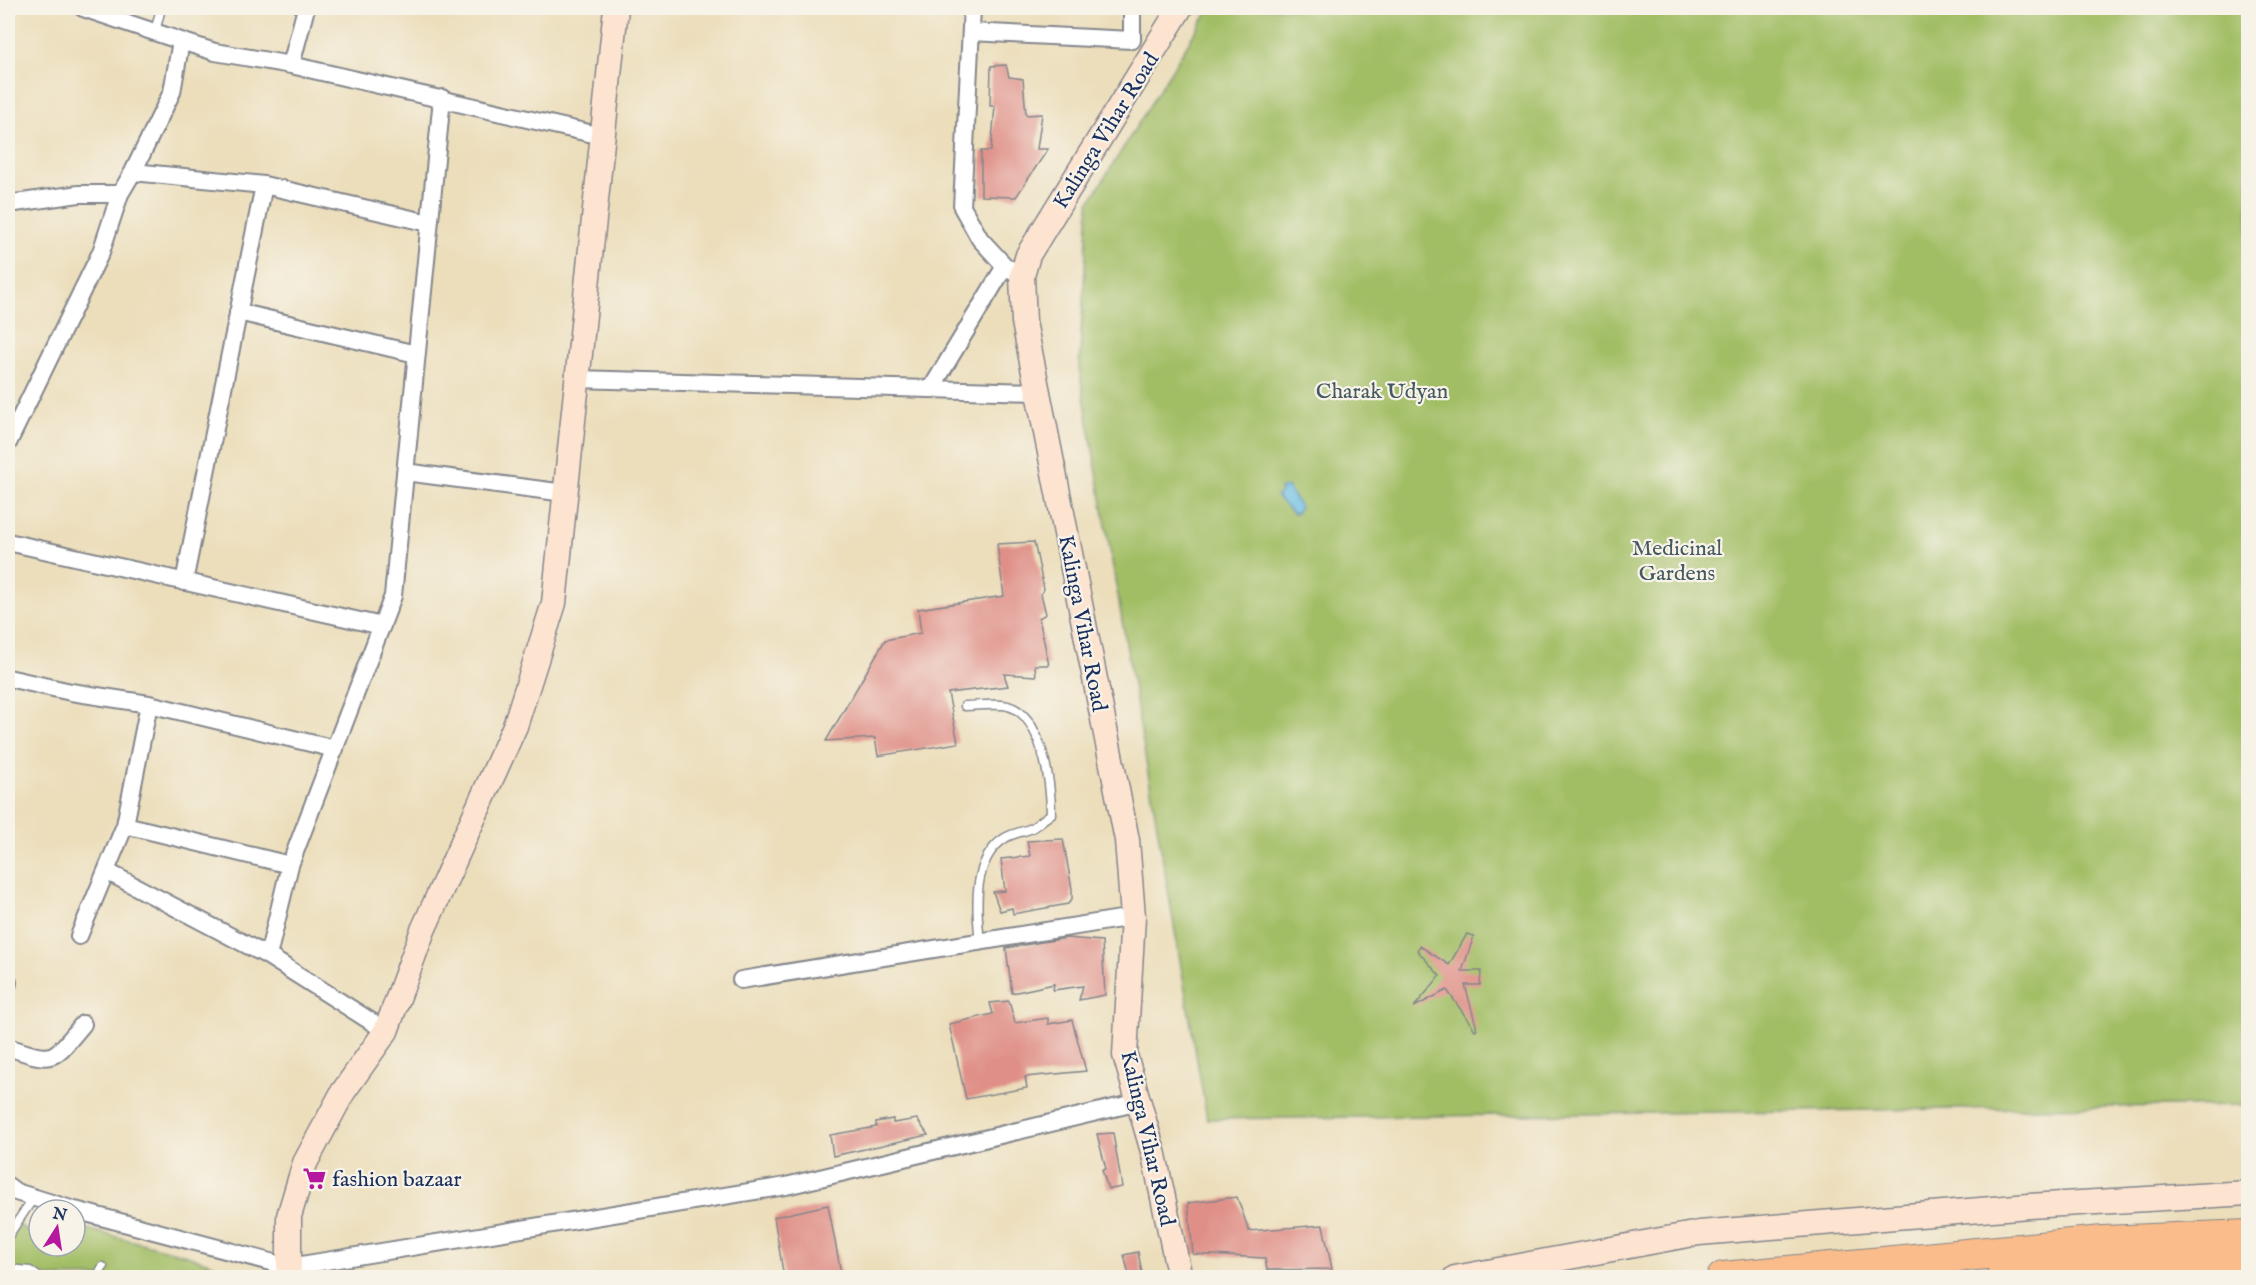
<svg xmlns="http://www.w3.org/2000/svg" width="2256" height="1285" font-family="'IM FELL English',serif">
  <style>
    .green { fill: #a2be65; stroke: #5e7662; stroke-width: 1.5 }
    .water { fill: #68bee4; stroke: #4276a1; stroke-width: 1.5 }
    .building { fill: #df8f87 }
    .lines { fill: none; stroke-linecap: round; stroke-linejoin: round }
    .lane-casing { stroke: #84868c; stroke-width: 11 }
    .street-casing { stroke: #84868c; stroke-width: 20 }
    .secondary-casing { stroke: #84868c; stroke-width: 27 }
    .highway-casing { stroke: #84868c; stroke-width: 34 }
    .lane { stroke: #fff; stroke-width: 8 }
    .street { stroke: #fff; stroke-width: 16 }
    .secondary { stroke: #fde4d0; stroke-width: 24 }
    .highway { stroke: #f9bc8a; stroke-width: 32 }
    .labels { text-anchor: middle; stroke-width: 4.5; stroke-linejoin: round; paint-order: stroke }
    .street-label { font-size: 22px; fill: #1b2f5e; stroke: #f7f3e8 }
    .park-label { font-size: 22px; fill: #445a60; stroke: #f7f3e8 }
    .poi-label { font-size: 22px; fill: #1b2f5e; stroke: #f7f3e8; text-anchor: start }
  </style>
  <rect width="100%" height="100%" fill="#f7f3e8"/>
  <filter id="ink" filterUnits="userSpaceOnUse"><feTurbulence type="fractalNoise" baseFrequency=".0167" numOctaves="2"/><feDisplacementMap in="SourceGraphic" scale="12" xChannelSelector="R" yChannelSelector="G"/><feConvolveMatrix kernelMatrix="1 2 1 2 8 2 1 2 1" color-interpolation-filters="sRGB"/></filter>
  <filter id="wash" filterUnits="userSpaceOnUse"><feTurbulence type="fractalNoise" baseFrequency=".008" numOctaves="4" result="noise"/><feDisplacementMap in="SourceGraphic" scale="24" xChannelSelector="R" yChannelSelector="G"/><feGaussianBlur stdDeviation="1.35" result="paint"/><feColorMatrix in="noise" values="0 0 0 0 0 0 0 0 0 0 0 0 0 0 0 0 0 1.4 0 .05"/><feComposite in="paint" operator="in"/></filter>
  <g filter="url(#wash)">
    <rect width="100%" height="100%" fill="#ecdebb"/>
    <path class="green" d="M 1210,8 L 2248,8 L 2248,1105 L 1207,1119 L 1079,368 L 1089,203 Z
      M 8,1218 L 39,1238 L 39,1246 L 75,1246 L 75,1226 L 187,1255 L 222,1268 L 230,1277 L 8,1277 Z"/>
    <path class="water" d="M 1280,488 L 1288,488 L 1300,507 L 1297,513 L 1293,514 L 1276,496 L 1281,492 Z"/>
    <g id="blocks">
      <path class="building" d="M 1006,65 L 1009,77 L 1023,79 L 1026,115 L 1042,114 L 1037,149 L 1048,149 L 1016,197 L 981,196 L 981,151 L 991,151 L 995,106 L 990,106 L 991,66 Z
        M 1034,542 L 1044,589 L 1041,594 L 1046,614 L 1039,618 L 1049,665 L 1035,665 L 1036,676 L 1004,674 L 1008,686 L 948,693 L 958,743 L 878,756 L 875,738 L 826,741 L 885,640 L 921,633 L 918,609 L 1004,596 L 997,544 Z
        M 1063,839 L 1072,889 L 1072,899 L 1068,904 L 1013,914 L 1012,908 L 1000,911 L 993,892 L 1005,891 L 1001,859 L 1030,856 L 1027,841 Z
        M 1467,934 L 1474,936 L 1462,971 L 1481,971 L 1480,985 L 1465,985 L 1477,1029 L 1475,1030 L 1447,990 L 1414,1007 L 1440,976 L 1417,950 L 1420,946 L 1449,965 Z
        M 1067,938 L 1102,941 L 1105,995 L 1079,1000 L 1083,986 L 1053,990 L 1054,984 L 1012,993 L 1006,948 Z
        M 1009,1001 L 1015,1023 L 1048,1018 L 1048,1024 L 1072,1020 L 1086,1071 L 1025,1077 L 1027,1088 L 966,1099 L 949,1024 L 993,1014 L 990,1003 Z
        M 893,1119 L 893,1123 L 917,1119 L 928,1135 L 833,1156 L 830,1135 L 876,1127 L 876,1122 Z
        M 1113,1133 L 1122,1187 L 1111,1189 L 1108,1189 L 1102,1170 L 1106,1169 L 1097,1134 Z
        M 1237,1197 L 1249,1231 L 1323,1225 L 1332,1269 L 1267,1270 L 1265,1258 L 1193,1254 L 1188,1203 Z
        M 828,1205 L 842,1278 L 784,1278 L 774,1217 Z
        M 1138,1252 L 1143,1278 L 1130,1278 L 1124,1255 Z"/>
    </g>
  </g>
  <g filter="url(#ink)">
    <use href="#blocks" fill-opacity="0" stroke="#84868c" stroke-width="1.5"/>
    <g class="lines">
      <defs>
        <path id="lane" d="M 155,32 L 161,8
          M 965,706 C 978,706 995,703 1008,706 C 1042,715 1051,783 1051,814 C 1045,818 1038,824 1032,828 C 1023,832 1013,833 1005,838 C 972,859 976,908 980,942
          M 8,1236 L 34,1197
          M 8,1269 L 30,1271 L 40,1278
          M 96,1278 L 103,1267"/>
        <path id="street" d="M 83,8 L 181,41
          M 306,8 L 291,65 L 602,136
          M 972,8 L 962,207 L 980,239 L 1005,266 L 1022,276
          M 971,32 L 1132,40 L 1132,8
          M 133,172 L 264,185 L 429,223
          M 8,204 L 79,194 L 120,194
          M 238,312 L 416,354
          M 576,379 L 1038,392
          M 931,389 L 1005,266
          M 8,443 L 101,252 L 120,194 L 133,172 L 172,92 L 181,41 L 215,52 L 291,65
          M 405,472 L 565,493
          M 8,542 L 382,626
          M 184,582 L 264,185
          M 8,678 L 71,692 L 149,704
          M 125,825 L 149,704 L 335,749
          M 290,865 L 125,825 L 106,871 L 268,956 L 386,1031
          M 79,936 L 106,871
          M 268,956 L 290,865 L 393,596 L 442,98
          M 741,980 L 1133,917
          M 8,983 L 8,982
          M 8,1047 C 55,1063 51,1062 83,1024
          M 8,1186 L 16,1192 L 74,1210
          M 75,1210 L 289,1267 L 786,1186 L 1139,1102"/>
        <path id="secondary" d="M 289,1278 L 289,1216 L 305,1163 L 343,1092 L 386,1031 L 423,930 L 515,726 L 554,603 L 616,8
          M 1180,1278 L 1154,1155 L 1125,1055 L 1133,917 L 1127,840 L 1024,322 L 1022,276 L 1028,255 L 1180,8
          M 1455,1278 L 1699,1233 L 2029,1206 L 2248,1193"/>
        <path id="highway" d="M 1723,1278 L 2103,1242 L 2248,1236
          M 2002,1278 L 2248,1263"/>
      </defs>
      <use href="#lane" class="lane-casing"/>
      <use href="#street" class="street-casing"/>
      <use href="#secondary" class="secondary-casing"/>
      <use href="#highway" class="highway-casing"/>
      <use href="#lane" class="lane"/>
      <use href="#street" class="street"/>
      <use href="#secondary" class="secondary"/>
      <use href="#highway" class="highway"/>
    </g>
  </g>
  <defs>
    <symbol id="supermarket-bare" viewBox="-9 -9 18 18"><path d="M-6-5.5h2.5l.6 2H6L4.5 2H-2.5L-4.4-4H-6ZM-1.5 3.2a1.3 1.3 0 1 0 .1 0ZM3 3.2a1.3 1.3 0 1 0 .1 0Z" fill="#b5179e" stroke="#f7f3e8" stroke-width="2.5" paint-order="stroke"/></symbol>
  </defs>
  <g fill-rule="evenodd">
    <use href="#supermarket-bare" x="298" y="1162" width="33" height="33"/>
  </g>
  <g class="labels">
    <g class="street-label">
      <text transform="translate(1105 130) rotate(-58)" y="8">Kalinga Vihar Road</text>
      <text transform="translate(1084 623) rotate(79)" y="8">Kalinga Vihar Road</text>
      <text transform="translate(1149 1138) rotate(77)" y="8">Kalinga Vihar Road</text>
    </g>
    <g class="park-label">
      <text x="1382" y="398">Charak Udyan</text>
      <text x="1677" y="555">Medicinal<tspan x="1677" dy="25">Gardens</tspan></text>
    </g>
    <g class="poi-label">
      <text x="332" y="1186">fashion bazaar</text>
    </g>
  </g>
  <rect width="2256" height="1285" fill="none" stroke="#f7f3e8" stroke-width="30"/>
  <g transform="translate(57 1228) rotate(12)"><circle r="28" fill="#f7f3e8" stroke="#9fa5b1" stroke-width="1.5"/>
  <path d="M0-4.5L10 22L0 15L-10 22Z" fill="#b5179e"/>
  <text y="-9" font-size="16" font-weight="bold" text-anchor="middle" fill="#1b2f5e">N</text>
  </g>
</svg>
